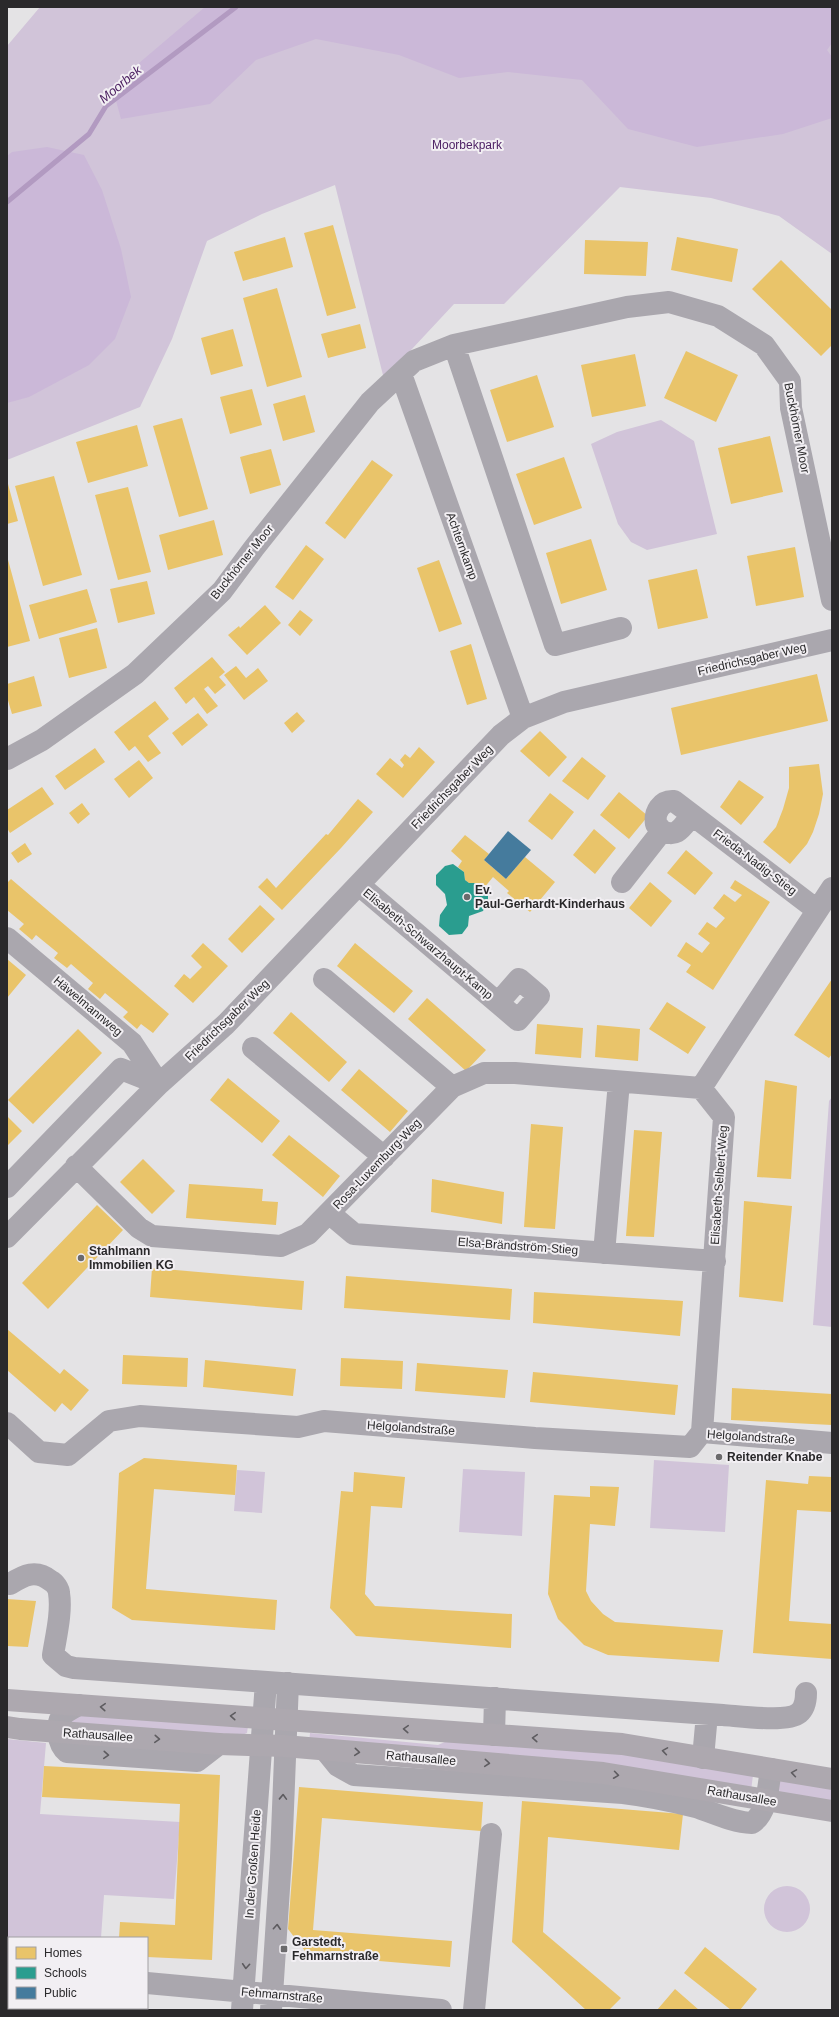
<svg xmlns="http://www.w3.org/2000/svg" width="839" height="2017" font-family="Arial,sans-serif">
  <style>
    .green { fill: #d1c4d9 }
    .forest { fill: #cbb8d8 }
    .homes { fill: #e9c46a }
    .schools { fill: #2a9d8f }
    .public { fill: #457b9d }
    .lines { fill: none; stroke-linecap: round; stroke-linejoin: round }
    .stream { stroke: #b29ac1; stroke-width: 5 }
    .minor { stroke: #aaa7ae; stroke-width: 22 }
    .major { stroke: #ada8af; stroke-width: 22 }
    .oneway { stroke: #5e5c60 }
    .oneway2 { stroke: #5d5b5f }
    .poi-dot { fill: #6b6a6c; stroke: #f2eff3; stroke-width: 1.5 }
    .labels { text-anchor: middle; stroke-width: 4; stroke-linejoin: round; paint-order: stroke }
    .park-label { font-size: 12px; fill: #4e2265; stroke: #f2eff3 }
    .street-label { font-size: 12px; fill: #2a292b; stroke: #f2eff3 }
    .poi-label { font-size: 12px; font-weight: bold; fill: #2a292b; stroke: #f2eff3; text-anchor: start }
    .water-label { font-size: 13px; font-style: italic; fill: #491c5f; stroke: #f2eff3 }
  </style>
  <rect width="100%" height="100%" fill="#e4e3e5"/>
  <path class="green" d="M 40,7 L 832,7 L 832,254 L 779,216 L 711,198 L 620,187 L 504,304 L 454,304 L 384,379 L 335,185 L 262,214 L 207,241 L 172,339 L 140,407 L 7,460 L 7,46 Z
    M 661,420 L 694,441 L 717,534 L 647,550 L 631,542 L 618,524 L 591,444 L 617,432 Z
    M 832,1097 L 832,1327 L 813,1325 L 829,1101 Z
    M 654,1460 L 729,1465 L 725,1532 L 650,1528 Z
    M 463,1469 L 525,1472 L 522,1536 L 459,1532 Z
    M 237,1470 L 265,1472 L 262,1513 L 234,1511 Z
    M 82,1715 L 248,1726 L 247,1733 L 242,1735 L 69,1726 L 67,1721 Z
    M 310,1733 L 438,1745 L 447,1741 L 603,1751 L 753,1775 L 751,1791 L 309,1743 Z
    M 7,1739 L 46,1743 L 40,1814 L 180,1822 L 174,1899 L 104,1895 L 101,1938 L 9,1938 L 9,1944 L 7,1942 Z
    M 776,1776 L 832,1786 L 832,1805 L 773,1794 Z
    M764 1909a23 23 0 1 1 46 0a23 23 0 1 1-46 0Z"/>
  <path class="forest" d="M 205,7 L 832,7 L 832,43 L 827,50 L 832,57 L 832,118 L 783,134 L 697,147 L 628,129 L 582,80 L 508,72 L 459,78 L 399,55 L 316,39 L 256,60 L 210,104 L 121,119 L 112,86 Z
    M 47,147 L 84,155 L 102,190 L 121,249 L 131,297 L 115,339 L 89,365 L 29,397 L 7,403 L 7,156 L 12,152 Z"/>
  <path class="homes" d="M 333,225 L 356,308 L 327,316 L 304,233 Z
    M 285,237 L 293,267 L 243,281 L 234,252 Z
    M 677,237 L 738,249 L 732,282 L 671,270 Z
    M 585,240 L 648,242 L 646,276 L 584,274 Z
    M 781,260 L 832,310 L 832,345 L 821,356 L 752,289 Z
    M 277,288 L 302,377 L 267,387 L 243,298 Z
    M 360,324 L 366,348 L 328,358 L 321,334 Z
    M 233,329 L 243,366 L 211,375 L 201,338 Z
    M 686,351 L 738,375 L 716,422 L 664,398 Z
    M 635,354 L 646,406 L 592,417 L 581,365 Z
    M 537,375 L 554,427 L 507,442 L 490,390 Z
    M 252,389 L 262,425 L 230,434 L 220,397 Z
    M 305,395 L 315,432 L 283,441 L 273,404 Z
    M 182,418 L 208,509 L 179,517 L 153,426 Z
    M 137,425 L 148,466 L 88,483 L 76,442 Z
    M 770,436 L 783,492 L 731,504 L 718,448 Z
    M 271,449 L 281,485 L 250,494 L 240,457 Z
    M 564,457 L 582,508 L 534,525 L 516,474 Z
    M 372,460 L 393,475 L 345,539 L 325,523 Z
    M 54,476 L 82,575 L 43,586 L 15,486 Z
    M 8,484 L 18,521 L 7,524 L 7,485 Z
    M 128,487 L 151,572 L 118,580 L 95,495 Z
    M 214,520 L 223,555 L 168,570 L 159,535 Z
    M 591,539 L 607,590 L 561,604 L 546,553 Z
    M 306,545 L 324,559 L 293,600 L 275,587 Z
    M 795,547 L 804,597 L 756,606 L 747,556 Z
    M 7,556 L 30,641 L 7,647 Z
    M 439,560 L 462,624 L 439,632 L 417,568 Z
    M 697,569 L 708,618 L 658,629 L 648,580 Z
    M 147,581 L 155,614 L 118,623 L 110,589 Z
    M 87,589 L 97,622 L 39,639 L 29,605 Z
    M 265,605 L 281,623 L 247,655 L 228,635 L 239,626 L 240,628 Z
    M 300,610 L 313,620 L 300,636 L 288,625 Z
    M 97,628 L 107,668 L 69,678 L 59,638 Z
    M 471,644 L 487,699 L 467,705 L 450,651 Z
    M 212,657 L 225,672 L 219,677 L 226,685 L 215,694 L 208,686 L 204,689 L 218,706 L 207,714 L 194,697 L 186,704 L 174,688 Z
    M 236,666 L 246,678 L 258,668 L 268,681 L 244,700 L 224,675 Z
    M 817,674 L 828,721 L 681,755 L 671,708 Z
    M 34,676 L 42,706 L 12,714 L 7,697 L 7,684 Z
    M 155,701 L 169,719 L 148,736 L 161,753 L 148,762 L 135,746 L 129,751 L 114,732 Z
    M 297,712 L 305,721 L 292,733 L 284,723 Z
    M 198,713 L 208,725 L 182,746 L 172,733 Z
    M 540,731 L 567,757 L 549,777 L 520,751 Z
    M 419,747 L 435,762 L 403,798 L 376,774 L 390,758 L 402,768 L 404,765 L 400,760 L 405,754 L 410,758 Z
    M 95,748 L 105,762 L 65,790 L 55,776 Z
    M 582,757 L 606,776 L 588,800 L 562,781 Z
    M 139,760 L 153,778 L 129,798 L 114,779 Z
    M 819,764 L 823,794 L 819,814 L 813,832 L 807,844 L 790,864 L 763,842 L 776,827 L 783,809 L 789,788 L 789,767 Z
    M 739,780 L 764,797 L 741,825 L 720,807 Z
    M 42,787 L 54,804 L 10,833 L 7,828 L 7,810 Z
    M 619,792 L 648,816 L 629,839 L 600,815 Z
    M 550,793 L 574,812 L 552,840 L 528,821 Z
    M 358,799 L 373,812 L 341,848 L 282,910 L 258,887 L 267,878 L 276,888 L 326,834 L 328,835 Z
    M 82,803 L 90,814 L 78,824 L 69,813 Z
    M 594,829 L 616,848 L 595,874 L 573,855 Z
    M 465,835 L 489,854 L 484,860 L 506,879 L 525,857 L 555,882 L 530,912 L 507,893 L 509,891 L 493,877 L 484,888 L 478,883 L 469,883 L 465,880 L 464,872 L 458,867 L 462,861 L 451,851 Z
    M 25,843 L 32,854 L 18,863 L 11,853 Z
    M 686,850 L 713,873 L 695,895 L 667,873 Z
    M 11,879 L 169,1014 L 153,1033 L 141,1024 L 137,1029 L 123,1017 L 128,1012 L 105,993 L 100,999 L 88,989 L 93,983 L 71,964 L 67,968 L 54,958 L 58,953 L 36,935 L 32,940 L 19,929 L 24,924 L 7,910 L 7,883 Z
    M 735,880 L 770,902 L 713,990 L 686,972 L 691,965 L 677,956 L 686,942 L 702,953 L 710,943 L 698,934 L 707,922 L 716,928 L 725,918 L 713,908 L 724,894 L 735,902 L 742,895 L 730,888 Z
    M 650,882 L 672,901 L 651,927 L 629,908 Z
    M 260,905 L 275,919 L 242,953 L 228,939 Z
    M 203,943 L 228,966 L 193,1003 L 174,986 L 184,974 L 190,979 L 202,967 L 191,956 Z
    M 355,943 L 413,991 L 394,1013 L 337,966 Z
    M 7,959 L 26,975 L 7,998 Z
    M 832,979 L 832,1054 L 829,1058 L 794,1035 Z
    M 427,998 L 486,1050 L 466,1071 L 408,1019 Z
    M 667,1002 L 706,1027 L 688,1054 L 649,1029 Z
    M 291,1012 L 347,1062 L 329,1082 L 273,1033 Z
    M 537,1024 L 583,1028 L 581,1058 L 535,1054 Z
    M 597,1025 L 640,1029 L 638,1061 L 595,1057 Z
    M 78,1029 L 102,1053 L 33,1124 L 8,1100 Z
    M 359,1069 L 408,1111 L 390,1132 L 341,1090 Z
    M 228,1078 L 280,1121 L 262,1143 L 210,1100 Z
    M 765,1080 L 797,1086 L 791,1179 L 757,1177 Z
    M 7,1116 L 22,1131 L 7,1146 Z
    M 531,1124 L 563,1127 L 555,1229 L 524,1227 Z
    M 634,1130 L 662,1132 L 654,1237 L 626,1236 Z
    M 289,1135 L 340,1176 L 323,1197 L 272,1155 Z
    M 143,1159 L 175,1191 L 152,1214 L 120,1182 Z
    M 432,1179 L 504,1192 L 502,1224 L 431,1212 Z
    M 189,1184 L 263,1189 L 262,1201 L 278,1202 L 276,1225 L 186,1218 Z
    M 744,1201 L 792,1206 L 783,1302 L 739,1297 Z
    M 97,1205 L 123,1230 L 48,1309 L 22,1283 Z
    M 152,1268 L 304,1281 L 302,1310 L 150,1297 Z
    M 346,1276 L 512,1289 L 510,1320 L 344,1308 Z
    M 534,1292 L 683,1301 L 680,1336 L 533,1323 Z
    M 7,1329 L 60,1374 L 64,1369 L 89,1390 L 71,1411 L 62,1403 L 55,1412 L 7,1370 Z
    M 123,1355 L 188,1358 L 187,1387 L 122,1384 Z
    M 341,1358 L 403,1361 L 402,1389 L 340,1386 Z
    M 205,1360 L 296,1369 L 293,1396 L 203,1387 Z
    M 417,1363 L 508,1370 L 505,1398 L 415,1391 Z
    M 533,1372 L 678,1385 L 675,1415 L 530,1402 Z
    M 732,1388 L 832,1394 L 832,1425 L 731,1420 Z
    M 144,1458 L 237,1465 L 235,1495 L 154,1489 L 146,1589 L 277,1600 L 275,1630 L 132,1620 L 112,1608 L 119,1473 Z
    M 354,1472 L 405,1477 L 402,1508 L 371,1506 L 365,1594 L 375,1606 L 512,1614 L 511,1648 L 356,1636 L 330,1608 L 341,1491 L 353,1492 Z
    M 809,1476 L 832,1477 L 832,1512 L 797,1510 L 789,1621 L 832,1624 L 832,1659 L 753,1653 L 766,1480 L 808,1484 Z
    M 590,1486 L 619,1487 L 615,1526 L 590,1524 L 586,1591 L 591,1601 L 603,1614 L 615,1622 L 723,1630 L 719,1662 L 608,1655 L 584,1645 L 558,1619 L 548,1594 L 554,1495 L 590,1497 Z
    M 7,1599 L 36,1601 L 28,1647 L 7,1646 Z
    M 44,1766 L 220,1775 L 212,1960 L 147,1957 L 147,1938 L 119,1938 L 120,1922 L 175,1925 L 180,1804 L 42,1797 Z
    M 299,1787 L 483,1802 L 481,1831 L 322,1818 L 313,1930 L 452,1941 L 450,1967 L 308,1955 L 288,1929 Z
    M 522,1801 L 683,1814 L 679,1850 L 548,1837 L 543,1932 L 621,1998 L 609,2010 L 586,2010 L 512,1942 Z
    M 705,1947 L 757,1989 L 740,2010 L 731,2010 L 684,1973 Z
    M 7,1960 L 9,1963 L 9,1999 L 7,2002 Z
    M 675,1989 L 699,2010 L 657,2010 Z"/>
  <path class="schools" d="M 453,864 L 464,872 L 465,880 L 469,883 L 478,883 L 488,891 L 488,900 L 483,911 L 469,916 L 468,926 L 462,934 L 449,935 L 439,926 L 440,915 L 447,905 L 445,894 L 436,885 L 436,875 L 445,866 Z"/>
  <path class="public" d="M 508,831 L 531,850 L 506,879 L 484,860 Z"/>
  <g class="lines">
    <path class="stream" d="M 7,202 L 89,134 L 106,106 L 236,7"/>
    <path class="minor" d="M 454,345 L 555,645 L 621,628
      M 401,374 L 523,718
      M 7,759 L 42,740 L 135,674 L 222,591 L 254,548 L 370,402 L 414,361 L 454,345 L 627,307 L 669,302 L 718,316 L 764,345 L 790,381 L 791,408 L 832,600
      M 662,831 L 656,824 C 654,812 661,800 674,801 L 817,910
      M 622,882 L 662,831 C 678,838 682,827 692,815
      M 359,885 L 518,1020 L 539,996 L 519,979 L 498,1003
      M 7,938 L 132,1043 L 159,1084
      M 324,979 L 452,1087
      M 253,1048 L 384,1157
      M 76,1166 L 139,1228 L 152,1236 L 281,1246 L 308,1234 L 452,1087 L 484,1073 L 515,1073 L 701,1088
      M 7,1187 L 121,1069 L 159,1084
      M 329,1213 L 354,1234 L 715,1261
      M 7,1237 L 159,1084 L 226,1024 L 501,735 L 523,718 L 564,702 L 832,640
      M 604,1253 L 619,1082
      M 7,1423 L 39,1452 L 68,1455 L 109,1421 L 140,1416 L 298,1427 L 324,1421 L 535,1438 L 690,1447 L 702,1432 L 832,1443
      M 702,1432 L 724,1117 L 701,1088 L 832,888
      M 10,1584 C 24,1575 36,1569 51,1581 C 55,1583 59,1589 59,1593 C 62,1612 56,1636 53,1655 L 66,1666 L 74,1668 L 723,1715 C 739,1716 787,1723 799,1713 C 805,1708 806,1700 806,1693
      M 78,1705 C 74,1708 68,1710 64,1714 C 54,1723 58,1745 67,1752 L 197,1761 L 219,1744
      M 494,1735 L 495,1698
      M 325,1750 L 338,1766 L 354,1775 L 623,1793 C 648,1796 672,1801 696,1807 C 714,1813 732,1822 752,1823 C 768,1812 768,1786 771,1769
      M 703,1758 L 707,1714
      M 147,1983 L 441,2010
      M 242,2010 L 266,1682
      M 271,2010 L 281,1858 L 288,1683
      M 474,2010 L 491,1834"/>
    <path class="major" d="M 7,1700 L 622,1744 L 832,1779
      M 7,1727 L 20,1729 L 219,1744 L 284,1746 L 603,1773 L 832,1811"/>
  </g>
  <defs><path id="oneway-chevron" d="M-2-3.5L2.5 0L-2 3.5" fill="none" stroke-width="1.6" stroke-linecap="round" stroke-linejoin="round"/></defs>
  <g class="oneway">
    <use href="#oneway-chevron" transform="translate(103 1707) rotate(-176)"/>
    <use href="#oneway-chevron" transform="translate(233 1716) rotate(-176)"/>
    <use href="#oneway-chevron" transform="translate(406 1729) rotate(-176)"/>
    <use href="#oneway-chevron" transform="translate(535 1738) rotate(-176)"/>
    <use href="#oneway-chevron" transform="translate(157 1739) rotate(4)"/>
    <use href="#oneway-chevron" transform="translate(665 1751) rotate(-171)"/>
    <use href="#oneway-chevron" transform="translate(357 1752) rotate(5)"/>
    <use href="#oneway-chevron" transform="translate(487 1763) rotate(5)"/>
    <use href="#oneway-chevron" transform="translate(794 1773) rotate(-171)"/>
    <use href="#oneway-chevron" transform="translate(616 1775) rotate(8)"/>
  </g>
  <g class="oneway2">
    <use href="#oneway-chevron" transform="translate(106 1755) rotate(4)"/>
    <use href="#oneway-chevron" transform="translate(283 1797) rotate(-88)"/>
    <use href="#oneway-chevron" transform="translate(277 1927) rotate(-86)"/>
    <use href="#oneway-chevron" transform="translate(246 1966) rotate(94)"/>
  </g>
  <g class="poi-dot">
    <circle cx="467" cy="897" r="4"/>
    <circle cx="81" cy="1258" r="4"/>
    <circle cx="719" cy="1457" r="4"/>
    <rect x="280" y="1945" width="8" height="8" rx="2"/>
  </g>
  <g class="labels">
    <g class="park-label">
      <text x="467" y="149">Moorbekpark</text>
    </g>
    <g class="street-label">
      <text transform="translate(797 428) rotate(79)" y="4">Buckhörner Moor</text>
      <text transform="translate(462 546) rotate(70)" y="4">Achternkamp</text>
      <text transform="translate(242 562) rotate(-51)" y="4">Buckhörner Moor</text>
      <text transform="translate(752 659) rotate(-13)" y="4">Friedrichsgaber Weg</text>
      <text transform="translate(452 787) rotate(-46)" y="4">Friedrichsgaber Weg</text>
      <text transform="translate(755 862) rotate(37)" y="4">Frieda-Nadig-Stieg</text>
      <text transform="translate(428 944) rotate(40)" y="4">Elisabeth-Schwarzhaupt-Kamp</text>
      <text transform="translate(88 1006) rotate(40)" y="4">Häwelmannweg</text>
      <text transform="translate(227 1020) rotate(-44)" y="4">Friedrichsgaber Weg</text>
      <text transform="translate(377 1164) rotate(-46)" y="4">Rosa-Luxemburg-Weg</text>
      <text transform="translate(719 1185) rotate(-86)" y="4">Elisabeth-Selbert-Weg</text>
      <text transform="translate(518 1246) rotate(4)" y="4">Elsa-Brändström-Stieg</text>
      <text transform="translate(411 1428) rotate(4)" y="4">Helgolandstraße</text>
      <text transform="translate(751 1437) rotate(4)" y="4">Helgolandstraße</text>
      <text transform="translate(98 1735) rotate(4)" y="4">Rathausallee</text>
      <text transform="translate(421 1758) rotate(5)" y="4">Rathausallee</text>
      <text transform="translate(742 1796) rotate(10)" y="4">Rathausallee</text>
      <text transform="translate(253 1864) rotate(-86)" y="4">In der Großen Heide</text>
      <text transform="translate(282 1995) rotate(5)" y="4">Fehmarnstraße</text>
    </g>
    <g class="poi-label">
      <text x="475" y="894">Ev.<tspan x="475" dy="14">Paul-Gerhardt-Kinderhaus</tspan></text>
      <text x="89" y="1255">Stahlmann<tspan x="89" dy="14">Immobilien KG</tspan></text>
      <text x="727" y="1461">Reitender Knabe</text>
      <text x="292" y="1946">Garstedt,<tspan x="292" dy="14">Fehmarnstraße</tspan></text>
    </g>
    <g class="water-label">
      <text transform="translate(120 84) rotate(-40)" y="5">Moorbek</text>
    </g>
  </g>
  <rect width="839" height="2017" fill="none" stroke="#2a292b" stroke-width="16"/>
  <rect x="8" y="1937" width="140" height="72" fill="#f2eff3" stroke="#a2a0a3"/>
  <rect x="16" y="1947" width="20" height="12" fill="#e9c46a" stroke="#a2a0a3"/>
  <text x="44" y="1957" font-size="12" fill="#2a292b">Homes</text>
  <rect x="16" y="1967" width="20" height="12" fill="#2a9d8f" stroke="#a2a0a3"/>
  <text x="44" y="1977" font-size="12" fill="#2a292b">Schools</text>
  <rect x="16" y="1987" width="20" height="12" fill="#457b9d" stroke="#a2a0a3"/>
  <text x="44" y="1997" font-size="12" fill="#2a292b">Public</text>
</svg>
